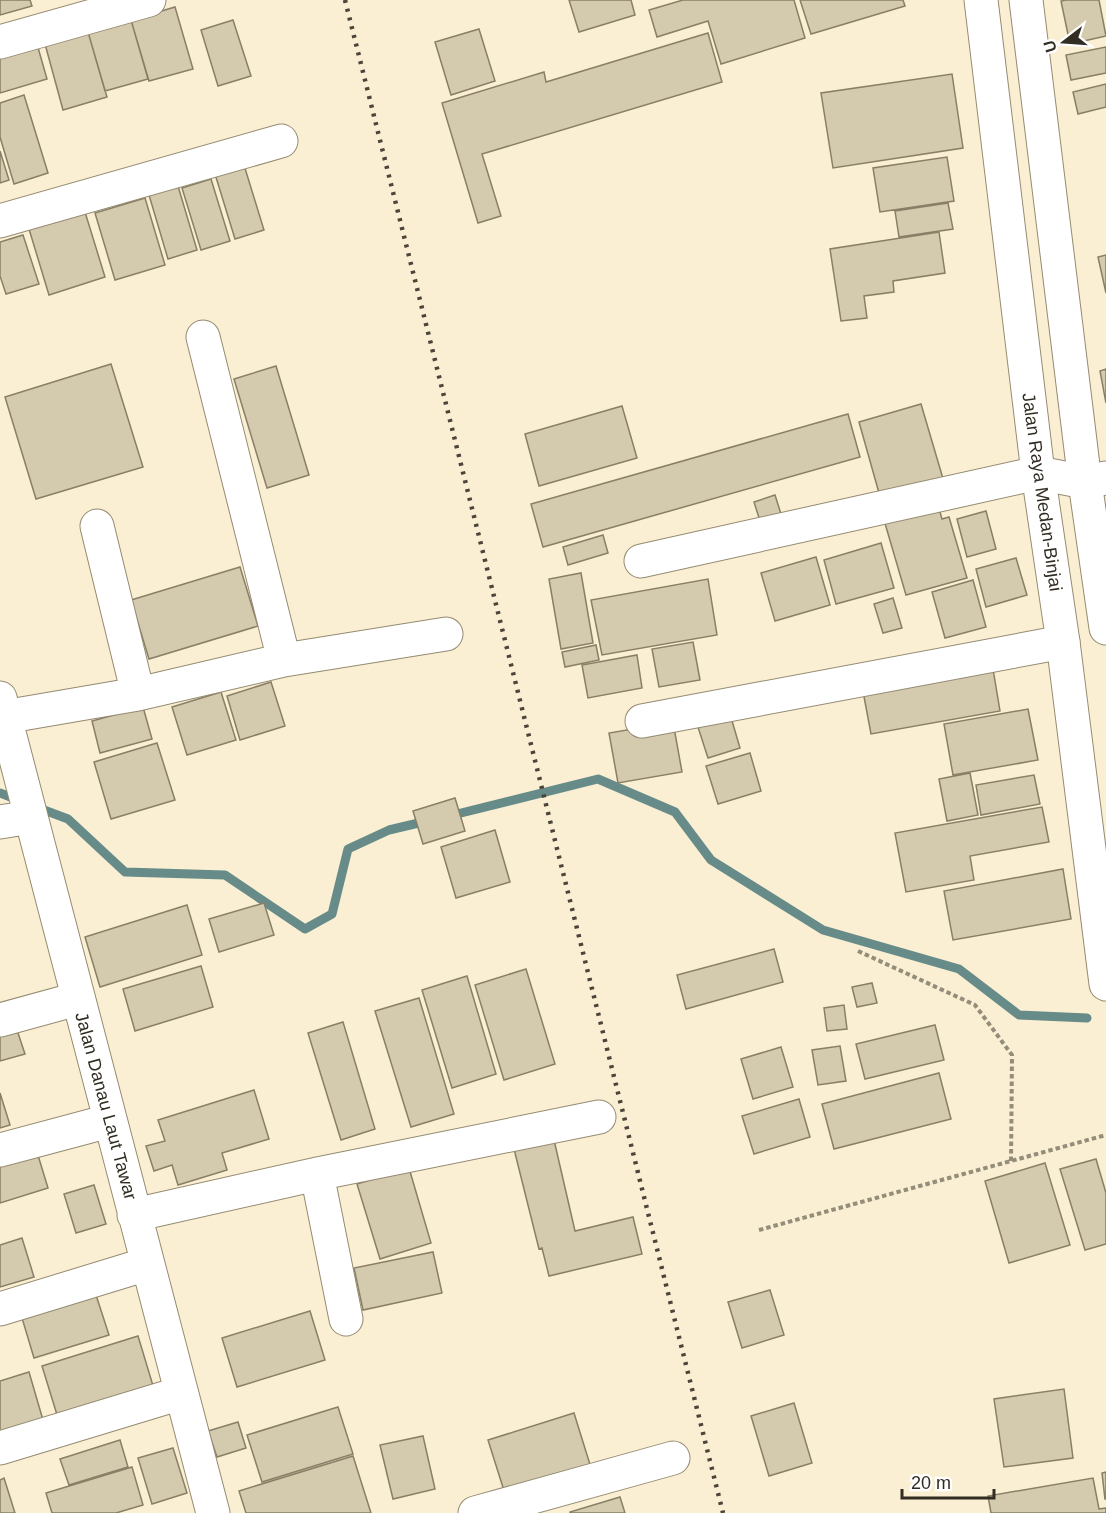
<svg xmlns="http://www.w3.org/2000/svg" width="1106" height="1513" font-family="Helvetica,sans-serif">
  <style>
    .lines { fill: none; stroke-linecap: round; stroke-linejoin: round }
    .stream { stroke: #678b88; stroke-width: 9 }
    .building { fill: #d4caae; stroke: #897f66; stroke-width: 1.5 }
    .street-casing { stroke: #958b71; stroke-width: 35 }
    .primary-casing { stroke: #958b71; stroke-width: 35 }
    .path { stroke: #948d7a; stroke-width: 4; stroke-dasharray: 4.5 3; stroke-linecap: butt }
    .street { stroke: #fff; stroke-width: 33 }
    .primary { stroke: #fff; stroke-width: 33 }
    .rail { stroke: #4a4538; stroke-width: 4.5; stroke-dasharray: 3 6; stroke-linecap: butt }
    .labels { text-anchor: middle; stroke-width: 4.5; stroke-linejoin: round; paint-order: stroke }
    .street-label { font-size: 18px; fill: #312d22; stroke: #fff }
  </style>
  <rect width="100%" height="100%" fill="#faefd3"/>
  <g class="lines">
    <path class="stream" d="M 0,793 L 18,800
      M 36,807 L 68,819 L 125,872 L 225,875 L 305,929 L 332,914 L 348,849 L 389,830 L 427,821
      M 449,816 L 598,779 L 675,812 L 711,860 L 823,930 L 959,969 L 1019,1015 L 1087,1018"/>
  </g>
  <path class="building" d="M 0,0 L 30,0 L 32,6 L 0,15 Z
    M 569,0 L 631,0 L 635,15 L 579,32 Z
    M 683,0 L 794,0 L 805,38 L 721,64 L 708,21 L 657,37 L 649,10 Z
    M 800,0 L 903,0 L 905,6 L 811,34 Z
    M 1066,0 L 1099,0 L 1106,36 L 1070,44 L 1061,1 Z
    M 175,7 L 193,69 L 149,81 L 131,20 Z
    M 131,20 L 148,79 L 105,91 L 88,32 Z
    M 233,20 L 251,76 L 218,86 L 201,30 Z
    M 479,29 L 495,81 L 451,95 L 435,42 Z
    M 88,32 L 107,97 L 63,110 L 45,44 Z
    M 708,33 L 722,82 L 482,154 L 501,216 L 478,223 L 442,103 L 544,72 L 546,82 Z
    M 35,37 L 47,79 L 0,93 L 0,47 Z
    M 1106,47 L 1106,73 L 1071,80 L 1066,55 Z
    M 952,74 L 963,148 L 833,168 L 821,93 Z
    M 1106,84 L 1106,107 L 1078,114 L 1073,92 Z
    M 24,95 L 48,173 L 14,184 L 0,137 L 0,103 Z
    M 0,151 L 9,180 L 0,183 Z
    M 947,157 L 954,201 L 880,212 L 873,168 Z
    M 244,165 L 264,230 L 235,239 L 215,174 Z
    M 211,179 L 230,241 L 201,250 L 182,188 Z
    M 178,186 L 197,250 L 168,259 L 149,195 Z
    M 145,198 L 165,265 L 115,280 L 95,213 Z
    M 948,203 L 953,229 L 899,237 L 895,211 Z
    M 85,212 L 105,277 L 49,295 L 29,229 Z
    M 939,232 L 945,273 L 893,281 L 894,292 L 864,296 L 867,318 L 841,321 L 830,249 Z
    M 23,235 L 39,284 L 6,294 L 0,276 L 0,242 Z
    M 1106,255 L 1106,293 L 1098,257 Z
    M 111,364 L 143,467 L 36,499 L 5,397 Z
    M 276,366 L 309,475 L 267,488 L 234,379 Z
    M 1106,369 L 1106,403 L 1100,371 Z
    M 921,404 L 944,482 L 881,500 L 859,422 Z
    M 622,406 L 637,458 L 539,486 L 525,434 Z
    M 848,414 L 860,457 L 543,547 L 531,504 Z
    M 775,495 L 781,514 L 760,521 L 754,502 Z
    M 938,505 L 942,519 L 949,517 L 967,578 L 906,595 L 884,520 Z
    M 986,511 L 996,549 L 967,557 L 957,519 Z
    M 603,535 L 608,553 L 568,565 L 563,547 Z
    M 881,543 L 894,588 L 836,604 L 824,560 Z
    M 816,557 L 830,605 L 775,621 L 761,573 Z
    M 1016,558 L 1027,595 L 986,607 L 976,569 Z
    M 240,567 L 258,626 L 149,659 L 131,600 Z
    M 581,573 L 593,643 L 561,649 L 549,579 Z
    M 708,579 L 717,635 L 602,655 L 591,600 Z
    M 973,580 L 986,627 L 945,638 L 932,592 Z
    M 893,598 L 902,628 L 883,633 L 874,604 Z
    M 693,642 L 700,680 L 659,687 L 652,649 Z
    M 596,645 L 599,660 L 565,667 L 562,652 Z
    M 637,655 L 642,688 L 588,698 L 582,665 Z
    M 992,663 L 1000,711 L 871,734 L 862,686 Z
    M 271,682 L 285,726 L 240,740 L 227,696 Z
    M 221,692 L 236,740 L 187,755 L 172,707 Z
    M 143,707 L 152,739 L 100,753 L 92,721 Z
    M 1028,709 L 1038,760 L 953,775 L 944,724 Z
    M 730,714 L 740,748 L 708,758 L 697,724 Z
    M 673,722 L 682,772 L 618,783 L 609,733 Z
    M 157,743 L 175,800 L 111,819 L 94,762 Z
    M 750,753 L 761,791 L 718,804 L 706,766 Z
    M 970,773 L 978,815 L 947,821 L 939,779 Z
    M 1034,775 L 1040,804 L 981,815 L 976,785 Z
    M 455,798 L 465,831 L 423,844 L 413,811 Z
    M 1042,807 L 1049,842 L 970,856 L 974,880 L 906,892 L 895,833 Z
    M 495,830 L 510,882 L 456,898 L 441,847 Z
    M 1063,869 L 1071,919 L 953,940 L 944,891 Z
    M 264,903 L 274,935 L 219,952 L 209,919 Z
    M 187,905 L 202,955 L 100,987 L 85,937 Z
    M 774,949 L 783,982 L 686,1009 L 677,975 Z
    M 201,966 L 213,1007 L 135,1031 L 123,989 Z
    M 526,969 L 555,1064 L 504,1080 L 475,985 Z
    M 467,976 L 496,1074 L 452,1088 L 422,990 Z
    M 872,983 L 877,1003 L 857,1007 L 852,987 Z
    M 419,998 L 454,1114 L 411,1127 L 375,1011 Z
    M 844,1005 L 847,1029 L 827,1031 L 824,1008 Z
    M 343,1022 L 375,1129 L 341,1140 L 308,1033 Z
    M 935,1025 L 944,1060 L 865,1079 L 856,1044 Z
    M 17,1030 L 25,1054 L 0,1061 L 0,1035 Z
    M 840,1046 L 846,1081 L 818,1085 L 812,1050 Z
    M 781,1047 L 793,1087 L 753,1099 L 741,1059 Z
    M 939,1073 L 951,1119 L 834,1149 L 822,1104 Z
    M 254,1090 L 269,1139 L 222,1153 L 227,1170 L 178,1185 L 172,1165 L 154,1171 L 146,1146 L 165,1141 L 158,1120 Z
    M 0,1093 L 10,1125 L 0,1128 Z
    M 799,1099 L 810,1137 L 754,1154 L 742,1116 Z
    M 554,1140 L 575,1231 L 633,1217 L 642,1254 L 549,1276 L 542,1248 L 539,1249 L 514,1149 Z
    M 37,1152 L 48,1188 L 0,1203 L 0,1164 Z
    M 1096,1159 L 1106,1193 L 1106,1244 L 1085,1250 L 1060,1169 Z
    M 1045,1163 L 1070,1245 L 1009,1263 L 985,1181 Z
    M 409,1168 L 431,1243 L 380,1259 L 357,1184 Z
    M 94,1185 L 106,1224 L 76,1233 L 64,1194 Z
    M 22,1238 L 34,1277 L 0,1287 L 0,1245 Z
    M 433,1252 L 442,1293 L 363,1310 L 354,1268 Z
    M 770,1290 L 784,1335 L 742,1348 L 728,1302 Z
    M 96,1295 L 109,1335 L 34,1358 L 22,1318 Z
    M 310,1311 L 325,1360 L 237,1387 L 222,1338 Z
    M 138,1336 L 154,1389 L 58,1418 L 42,1366 Z
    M 29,1372 L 43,1420 L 0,1433 L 0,1381 Z
    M 1064,1389 L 1073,1458 L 1004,1467 L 994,1399 Z
    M 794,1403 L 812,1463 L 769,1476 L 751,1416 Z
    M 338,1407 L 353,1454 L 262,1482 L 247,1435 Z
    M 574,1413 L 592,1471 L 506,1497 L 488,1440 Z
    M 238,1422 L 246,1448 L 217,1457 L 208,1431 Z
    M 423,1436 L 435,1489 L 393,1499 L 380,1445 Z
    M 120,1440 L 128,1467 L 69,1485 L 60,1459 Z
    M 173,1448 L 187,1493 L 152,1504 L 138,1458 Z
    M 353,1456 L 371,1513 L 246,1513 L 239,1491 Z
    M 132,1467 L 143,1505 L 116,1513 L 52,1513 L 46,1493 Z
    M 1106,1472 L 1106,1499 L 1105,1499 L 1102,1473 Z
    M 4,1478 L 15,1513 L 0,1513 L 0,1480 Z
    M 1093,1478 L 1099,1509 L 1106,1508 L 1106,1513 L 991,1513 L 988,1496 Z
    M 620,1497 L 625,1513 L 570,1513 L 570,1512 Z"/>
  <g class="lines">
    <defs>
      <path id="street" d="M 0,42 L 149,0
        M 0,221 L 281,141
        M 203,337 L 284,660
        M 97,526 L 138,694
        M 641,561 L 1038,473 L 1085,482 L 1106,478
        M 0,698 L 213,1513
        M 4,717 L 138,694 L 284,660 L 446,634
        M 642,721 L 1063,642
        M 0,822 L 31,817
        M 0,1020 L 77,999
        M 0,1150 L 109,1121
        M 317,1174 L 346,1319
        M 134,1215 L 317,1174 L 599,1117
        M 0,1309 L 147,1264
        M 0,1448 L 181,1393
        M 475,1513 L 673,1458"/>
      <path id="primary" d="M 981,0 L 1038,473 L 1063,642 L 1106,984
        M 1026,0 L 1085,482 L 1106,628"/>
    </defs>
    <use href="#street" class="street-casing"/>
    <use href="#primary" class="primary-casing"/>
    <path class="path" d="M 858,951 L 975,1005 L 1012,1055 L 1011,1163
      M 759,1230 L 1106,1135"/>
    <use href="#street" class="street"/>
    <use href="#primary" class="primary"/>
    <path class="rail" d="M 345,0 L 723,1513"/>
  </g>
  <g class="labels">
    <g class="street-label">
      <text transform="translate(1042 492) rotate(82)" y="6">Jalan Raya Medan-Binjai</text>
      <text transform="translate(106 1106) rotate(75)" y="6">Jalan Danau Laut Tawar</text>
    </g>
  </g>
  <g transform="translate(1064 42) rotate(253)" stroke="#ffffff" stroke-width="4.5" paint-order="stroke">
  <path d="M0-4.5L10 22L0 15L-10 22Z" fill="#312d22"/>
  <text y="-9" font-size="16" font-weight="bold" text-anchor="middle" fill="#312d22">U</text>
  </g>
  <path d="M902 1489v9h92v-9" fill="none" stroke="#312d22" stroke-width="3"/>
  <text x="911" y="1489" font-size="18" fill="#312d22" stroke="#ffffff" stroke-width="4.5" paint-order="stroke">20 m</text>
</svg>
